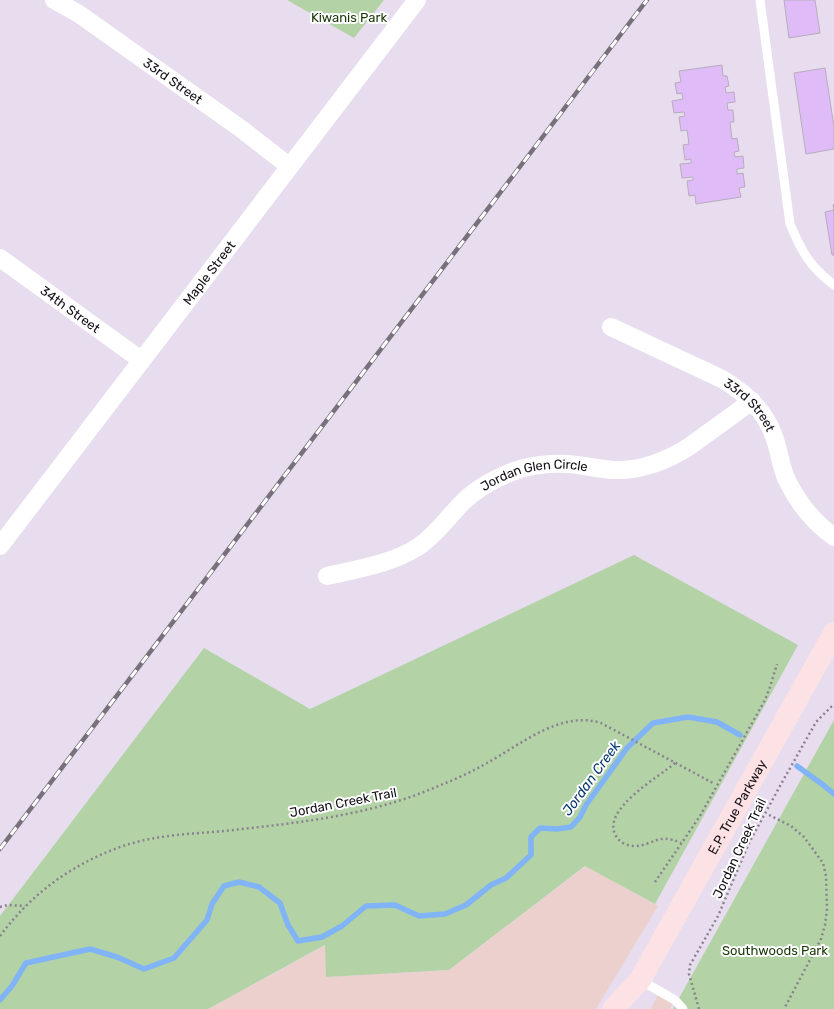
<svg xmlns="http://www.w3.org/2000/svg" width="834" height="1009" font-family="Rubik,sans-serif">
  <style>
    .commercial { fill: #ebd0ce }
    .green { fill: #b3d3a7 }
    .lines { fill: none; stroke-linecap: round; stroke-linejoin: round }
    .stream { stroke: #81b3f7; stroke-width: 5.5 }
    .building { fill: #dfbbf7; stroke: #b6adbd }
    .path { stroke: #8a828e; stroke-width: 2.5; stroke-dasharray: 2 3; stroke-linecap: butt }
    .service { stroke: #fff; stroke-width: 9 }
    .minor { stroke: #fff; stroke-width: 18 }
    .secondary { stroke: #fde2e5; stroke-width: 22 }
    .rail-casing { stroke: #78717c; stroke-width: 4.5 }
    .rail { stroke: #fff; stroke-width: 3; stroke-dasharray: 9; stroke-linecap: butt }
    .labels { text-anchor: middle; stroke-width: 4; stroke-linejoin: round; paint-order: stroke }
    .park-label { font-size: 13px; fill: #173805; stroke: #fff }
    .street-label { font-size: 13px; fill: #130f15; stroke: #fff }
    .water-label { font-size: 14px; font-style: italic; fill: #063873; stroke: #fff }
  </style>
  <rect width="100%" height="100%" fill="#e7ddee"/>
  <path class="commercial" d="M 586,866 L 658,906 L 596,1009 L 208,1009 L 326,945 L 326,977 L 449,970 Z
    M 660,991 L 675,1000 L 670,1009 L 651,1009 Z"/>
  <path class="green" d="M 287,0 L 384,0 L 354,38 Z
    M 634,555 L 798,645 L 655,904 L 585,866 L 449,970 L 326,977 L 325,945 L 208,1009 L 0,1009 L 0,916 L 204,648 L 310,709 Z
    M 834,720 L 834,1009 L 673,1009 Z"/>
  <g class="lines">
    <path class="stream" d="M 797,766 L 822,784 L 834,794
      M 0,1000 L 12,986 L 26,963 L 90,949 L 117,957 L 144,969 L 174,958 L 207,920 L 212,904 L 224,886 L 239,882 L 259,887 L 280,903 L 288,925 L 298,941 L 322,937 L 342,926 L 366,906 L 395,905 L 419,916 L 445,914 L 466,905 L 491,885 L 506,878 L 531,855 L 531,837 L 540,828 L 557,829 L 571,827 L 580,817 L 586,805 L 627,748 L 653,723 L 688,717 L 717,722 L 740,735"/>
  </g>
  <path class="building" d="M 784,0 L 815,0 L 820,33 L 789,38 Z
    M 722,65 L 723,76 L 727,76 L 729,86 L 725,87 L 726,93 L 734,92 L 735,102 L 727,103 L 728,110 L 733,110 L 734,122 L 730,122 L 732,139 L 737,138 L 739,151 L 734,152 L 735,157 L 743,156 L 744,168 L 737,169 L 737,174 L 743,173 L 745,187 L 739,188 L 741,197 L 696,204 L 695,195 L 689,196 L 687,181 L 693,180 L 693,177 L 682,178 L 680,164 L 691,163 L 691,159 L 685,160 L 683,145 L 689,144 L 687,130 L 681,131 L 679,117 L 685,116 L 684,112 L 674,113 L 672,101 L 683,99 L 682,93 L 677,94 L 675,83 L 681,82 L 679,71 Z
    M 825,68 L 834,127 L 834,149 L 806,154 L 794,73 Z
    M 834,204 L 834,255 L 832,255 L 825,212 L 834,210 L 833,205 Z"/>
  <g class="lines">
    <path class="path" d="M 675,763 C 659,777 600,810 616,836 C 619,842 627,846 634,846 C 654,846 657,832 681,843
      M 769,815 L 791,826 L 804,837 L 823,863 L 826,876 L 827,909 L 825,925 L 821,939 L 784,1009
      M 655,882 L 700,816 L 765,700 L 770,687 L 777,664
      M 0,907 L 8,905 L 25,906
      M 0,936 C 32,893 72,864 123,846 C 155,835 190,834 224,831 C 296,823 369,816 436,787 C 453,780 470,773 487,763 C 520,745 561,710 601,723 L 713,783
      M 699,1009 L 689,974 L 690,965 L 718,916 L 749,843 L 780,786 L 816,722 L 834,704"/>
    <path class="service" d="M 760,0 L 790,224 C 802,252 809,266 834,285
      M 640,980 L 675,1000 L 683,1009"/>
    <g class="minor">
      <path id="s1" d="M 54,0 L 79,14 L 240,128 L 289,166"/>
      <path id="s2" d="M 0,258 L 141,360"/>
      <path id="s3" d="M 611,327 L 722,379 C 744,392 764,409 773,434 C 779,448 780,464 786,478 C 797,502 812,521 834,537"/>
      <path id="s4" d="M 0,546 L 417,0"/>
      <path id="s5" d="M 327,576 C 358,569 391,564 418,547 C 436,535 448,517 463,502 C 478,487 498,477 517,470 C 533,465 552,463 568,464 C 583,465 598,469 613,470 C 641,471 667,461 690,446 L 752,401"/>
    </g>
    <path class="secondary" id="s6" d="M 613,1009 L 640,980 L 834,633"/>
    <defs>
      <path id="rail" d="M 0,849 L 647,0"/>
    </defs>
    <use href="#rail" class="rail-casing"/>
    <use href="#rail" class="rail"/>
  </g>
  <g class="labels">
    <g class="park-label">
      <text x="349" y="22">Kiwanis Park</text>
      <text x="775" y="955">Southwoods Park</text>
    </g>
    <g class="street-label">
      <text dy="5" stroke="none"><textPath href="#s1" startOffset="144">33rd Street</textPath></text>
      <text dy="5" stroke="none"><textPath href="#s4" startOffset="344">Maple Street</textPath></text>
      <text dy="5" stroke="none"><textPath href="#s2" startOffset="87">34th Street</textPath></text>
      <text dy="5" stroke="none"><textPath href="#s3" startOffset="161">33rd Street</textPath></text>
      <text dy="5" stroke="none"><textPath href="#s5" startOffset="239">Jordan Glen Circle</textPath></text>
      <text transform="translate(343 802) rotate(-11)" y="5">Jordan Creek Trail</text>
      <text dy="5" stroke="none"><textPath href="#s6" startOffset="238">E.P. True Parkway</textPath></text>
      <text transform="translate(739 848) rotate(-65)" y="5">Jordan Creek Trail</text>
    </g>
    <g class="water-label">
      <text transform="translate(591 778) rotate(-54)" y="5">Jordan Creek</text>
    </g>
  </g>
</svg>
